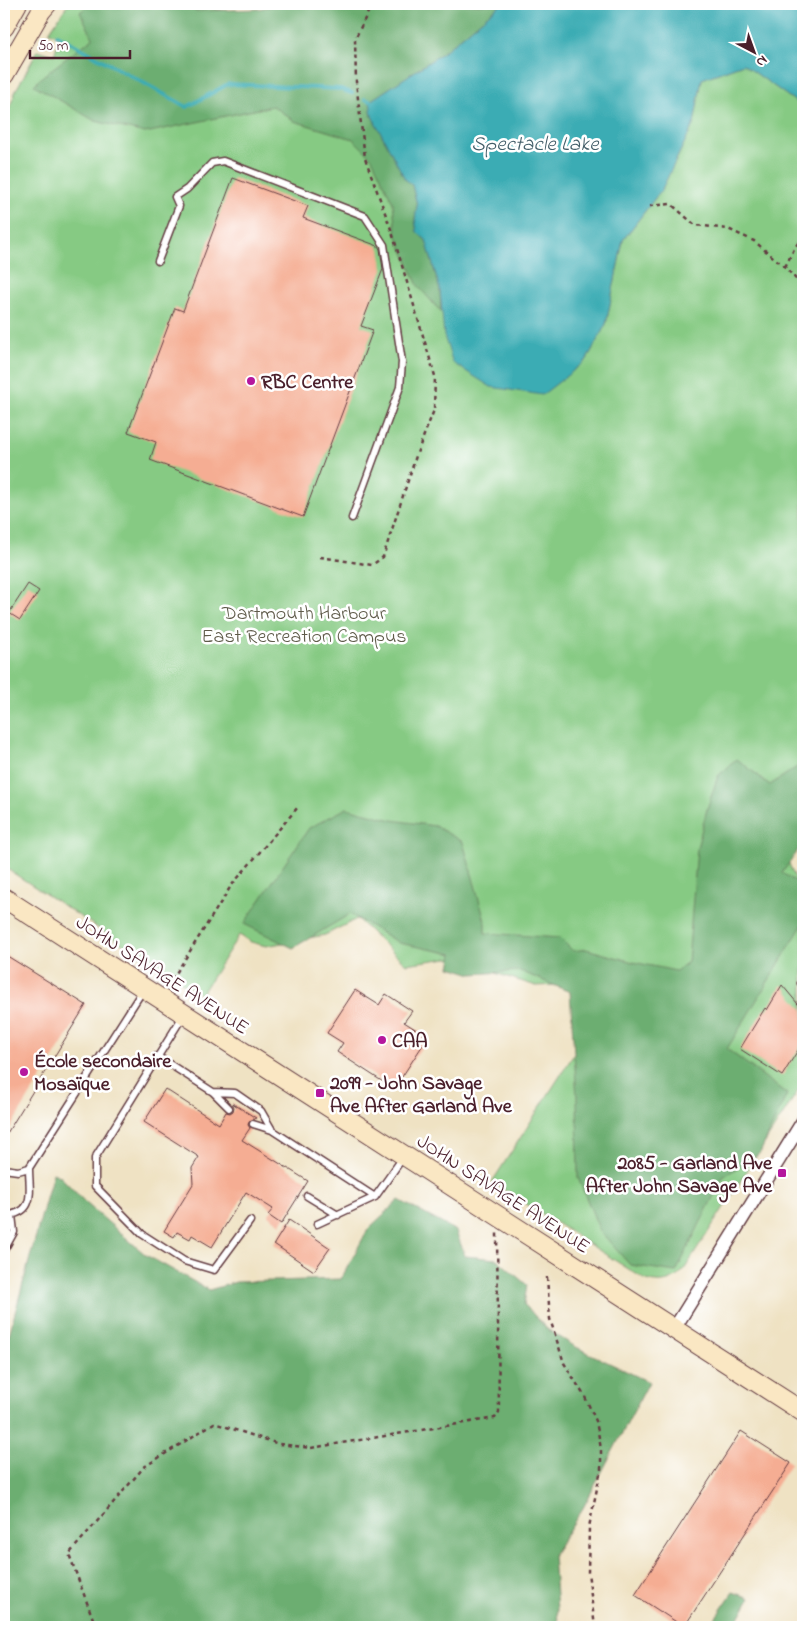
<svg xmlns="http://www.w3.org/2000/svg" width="807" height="1631" font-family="'Indie Flower',sans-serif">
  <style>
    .green { fill: #86ca83; stroke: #687457 }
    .forest { fill: #6cae71; stroke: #5b664e }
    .water { fill: #3bacb4; stroke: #426670 }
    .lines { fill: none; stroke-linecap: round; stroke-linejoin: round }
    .stream { stroke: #3bacb4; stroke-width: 4 }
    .building { fill: #f5ad93 }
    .service-casing { stroke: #633c42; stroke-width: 9 }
    .minor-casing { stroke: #633c42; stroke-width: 15 }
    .secondary-casing { stroke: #633c42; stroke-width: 21 }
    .path { stroke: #633c42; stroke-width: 2.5; stroke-dasharray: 4 4; stroke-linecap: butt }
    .service { stroke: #fff; stroke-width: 6 }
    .minor { stroke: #fff; stroke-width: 12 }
    .secondary { stroke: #fae7c3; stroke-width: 19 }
    .poi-dot { fill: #b5179e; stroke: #fff; stroke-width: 2 }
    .labels { text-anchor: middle; stroke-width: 5; stroke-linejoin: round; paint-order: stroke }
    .poi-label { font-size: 20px; font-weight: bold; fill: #4a1f2b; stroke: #fff; text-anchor: start }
    .park-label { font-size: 20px; fill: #5f5b4a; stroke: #fff }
    .street-label { font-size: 20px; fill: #4a1f2b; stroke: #fff }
    .water-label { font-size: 21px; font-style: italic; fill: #435e69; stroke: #fff }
  </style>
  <rect width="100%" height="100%" fill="#fff"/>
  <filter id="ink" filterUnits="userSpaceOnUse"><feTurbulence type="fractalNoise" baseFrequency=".02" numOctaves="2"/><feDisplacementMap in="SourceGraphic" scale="10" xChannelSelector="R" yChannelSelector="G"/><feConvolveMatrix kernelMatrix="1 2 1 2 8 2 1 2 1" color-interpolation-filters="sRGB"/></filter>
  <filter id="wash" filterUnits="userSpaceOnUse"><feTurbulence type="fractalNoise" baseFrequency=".0096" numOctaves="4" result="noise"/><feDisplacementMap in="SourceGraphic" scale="20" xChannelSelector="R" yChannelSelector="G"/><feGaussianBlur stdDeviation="1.12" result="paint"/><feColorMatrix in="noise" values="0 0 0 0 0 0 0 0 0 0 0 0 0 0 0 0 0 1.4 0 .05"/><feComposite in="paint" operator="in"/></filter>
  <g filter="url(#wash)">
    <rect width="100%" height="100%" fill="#efe2c3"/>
    <path class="green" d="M 68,4 L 185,4 L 229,11 L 256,12 L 327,4 L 501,4 L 441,54 L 372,116 L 405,179 L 586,361 L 606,324 L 623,240 L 662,189 L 694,123 L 702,79 L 743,64 L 803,107 L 803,840 L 785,854 L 795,878 L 803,884 L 803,1083 L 684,1270 C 672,1283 660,1285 644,1279 L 492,1182 L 610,998 L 584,984 L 536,986 L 448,958 L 406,964 L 357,919 L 325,935 L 266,946 L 251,942 L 239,935 L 201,995 L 4,867 L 4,118 L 8,112 L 16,90 L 38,50 L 54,55 L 60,36 L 49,32 Z"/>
    <path class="forest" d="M 90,4 L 166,4 L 197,11 L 257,9 L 282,4 L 501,4 L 441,54 L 370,101 L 372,116 L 405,179 L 412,185 L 417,205 L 415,220 L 417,232 L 426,240 L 440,290 L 441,312 L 418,286 L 396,234 L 393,203 L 372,158 L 353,139 L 294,121 L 273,106 L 145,133 L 95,121 L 34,85 L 44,75 L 93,38 L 80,12 Z
      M 737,759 L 770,785 L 803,763 L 803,843 L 782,873 L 803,886 L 803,924 L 727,1049 L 787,1094 L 760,1153 L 723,1177 L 676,1272 L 630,1265 L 600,1231 L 578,1178 L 577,1098 L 570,992 L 520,971 L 472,974 L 450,967 L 453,954 L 399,943 L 350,914 L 293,948 L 244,924 L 309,828 L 347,808 L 392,820 L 435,826 L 463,842 L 485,921 L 485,933 L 560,938 L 573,951 L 586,949 L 633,962 L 676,971 L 688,962 L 697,848 L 707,809 L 718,776 Z
      M 53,1173 L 60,1176 L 86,1203 L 146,1255 L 209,1290 L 236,1282 L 341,1279 L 368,1229 L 399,1200 L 456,1231 L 465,1256 L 497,1259 L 527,1285 L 524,1304 L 547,1329 L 574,1346 L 649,1382 L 583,1508 L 553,1555 L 558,1623 L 564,1627 L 4,1627 L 4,1353 Z
      M 733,1592 L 750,1598 L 734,1627 L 709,1627 Z"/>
    <path class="water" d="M 501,4 L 803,4 L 803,107 L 743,64 L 702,79 L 694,123 L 662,189 L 623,240 L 606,324 L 586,361 L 542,395 L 491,387 L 453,363 L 444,336 L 440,290 L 426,240 L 417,232 L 415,220 L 417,205 L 412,185 L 405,179 L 372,116 L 370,101 L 441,54 Z"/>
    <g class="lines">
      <path class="stream" d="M 57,35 L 187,107 L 228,84 L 340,89 L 352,93
        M 365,99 L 370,101"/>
    </g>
    <g id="blocks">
      <path class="building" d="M 233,178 L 308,206 L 303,218 L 378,246 L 380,249 L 383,269 L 361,326 L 373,330 L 303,517 L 150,460 L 156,442 L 128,432 L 175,308 L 183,311 Z
        M 28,584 L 39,591 L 20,620 L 9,613 Z
        M 4,954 L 86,1005 L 4,1138 Z
        M 782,985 L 803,1010 L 803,1042 L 782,1076 L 740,1049 L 765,1008 L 767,1010 Z
        M 355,990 L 379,1005 L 386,994 L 412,1011 L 404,1022 L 428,1037 L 394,1089 L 337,1052 L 343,1043 L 327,1033 Z
        M 165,1089 L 219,1124 L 226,1112 L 230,1113 L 233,1111 L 234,1107 L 232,1103 L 256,1118 L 249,1121 L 248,1125 L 250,1128 L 242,1140 L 308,1181 L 281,1224 L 268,1215 L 273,1209 L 246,1192 L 212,1247 L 192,1235 L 190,1239 L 177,1232 L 174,1237 L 164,1231 L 193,1184 L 192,1168 L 199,1157 L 144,1122 Z
        M 289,1220 L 330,1248 L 314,1271 L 274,1244 Z
        M 741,1431 L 791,1463 L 684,1627 L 635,1595 Z"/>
    </g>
  </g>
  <g filter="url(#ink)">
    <use href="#blocks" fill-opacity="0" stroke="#633c42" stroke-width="1"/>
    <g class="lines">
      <defs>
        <path id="service" d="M 158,261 L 179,206 L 175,197 L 187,189 L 212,163 L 223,161 L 365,216 L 384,245 L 402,362 L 400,387 L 352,518
          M 803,979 L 801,983 L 803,984
          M 183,1016 L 95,1158 L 95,1186 L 142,1234 L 184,1261 L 214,1270 L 250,1221
          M 157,1056 L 213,1092 L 235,1093 L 261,1111 L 272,1130 L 375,1197 L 317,1224
          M 213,1092 L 229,1108
          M 253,1124 L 272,1130
          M 4,1169 L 18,1171 L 29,1168
          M 307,1196 L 338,1215
          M 375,1197 L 404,1156
          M 4,1216 C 37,1213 29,1192 29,1168 L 143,990
          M 4,1250 L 14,1232 L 12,1215"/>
        <path id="minor" d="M 674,1329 L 803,1121"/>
        <path id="secondary" d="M 4,27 L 17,4
          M 4,75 L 41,11 L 47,4
          M 4,898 L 803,1412"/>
      </defs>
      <use href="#service" class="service-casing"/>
      <use href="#minor" class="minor-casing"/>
      <use href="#secondary" class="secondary-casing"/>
      <path class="path" d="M 650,206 L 671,204 L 695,225 L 728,229 L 754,241 L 785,267 L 803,287
        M 785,267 L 794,249 L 803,236
        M 320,557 L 372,565 L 383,557 L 417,453 L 434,410 L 435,376 L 392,232 L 365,158 L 356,82 L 355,39 L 372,4
        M 168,986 L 231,886 L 298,807
        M 547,1277 L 550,1319 L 564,1363 L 585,1397 L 596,1421 L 601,1449 L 601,1469 L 589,1527 L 588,1572 L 595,1627
        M 96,1627 L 69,1554 L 144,1467 L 214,1423 L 279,1444 L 311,1448 L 495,1418 L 499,1412 L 497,1233"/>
      <use href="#service" class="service"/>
      <use href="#minor" class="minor"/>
      <use href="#secondary" class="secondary"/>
    </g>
  </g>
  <g class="poi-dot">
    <circle cx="251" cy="381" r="5"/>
    <circle cx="382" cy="1040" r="5"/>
    <circle cx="24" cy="1072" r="5"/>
    <rect x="315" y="1088" width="10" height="10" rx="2.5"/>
    <rect x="777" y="1168" width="10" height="10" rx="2.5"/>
  </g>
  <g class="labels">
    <g class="poi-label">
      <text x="261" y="388">RBC Centre</text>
      <text x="392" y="1047">CAA</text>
      <text x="34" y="1067">École secondaire<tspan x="34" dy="23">Mosaïque</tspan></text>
      <text x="330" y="1089">2099 - John Savage<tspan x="330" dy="23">Ave After Garland Ave</tspan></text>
      <text x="772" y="1169" text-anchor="end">2085 - Garland Ave<tspan x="772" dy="23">After John Savage Ave</tspan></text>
    </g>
    <g class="park-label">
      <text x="304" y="619">Dartmouth Harbour<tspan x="304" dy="23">East Recreation Campus</tspan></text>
    </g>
    <g class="street-label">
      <text transform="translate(163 974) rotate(33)" y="7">JOHN SAVAGE AVENUE</text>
      <text transform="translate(504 1193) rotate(33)" y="7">JOHN SAVAGE AVENUE</text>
    </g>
    <g class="water-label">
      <text x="535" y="150">Spectacle Lake</text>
    </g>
  </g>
  <rect width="807" height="1631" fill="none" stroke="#fff" stroke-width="20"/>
  <g transform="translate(754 52) rotate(139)" stroke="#ffffff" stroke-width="4" paint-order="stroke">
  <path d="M0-4L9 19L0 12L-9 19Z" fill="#4a1f2b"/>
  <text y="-8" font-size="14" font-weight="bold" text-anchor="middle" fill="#4a1f2b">N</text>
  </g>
  <path d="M30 50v8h100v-8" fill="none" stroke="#4a1f2b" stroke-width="2.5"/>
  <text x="38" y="50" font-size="15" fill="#4a1f2b" stroke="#ffffff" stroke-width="4" paint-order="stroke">50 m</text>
</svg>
